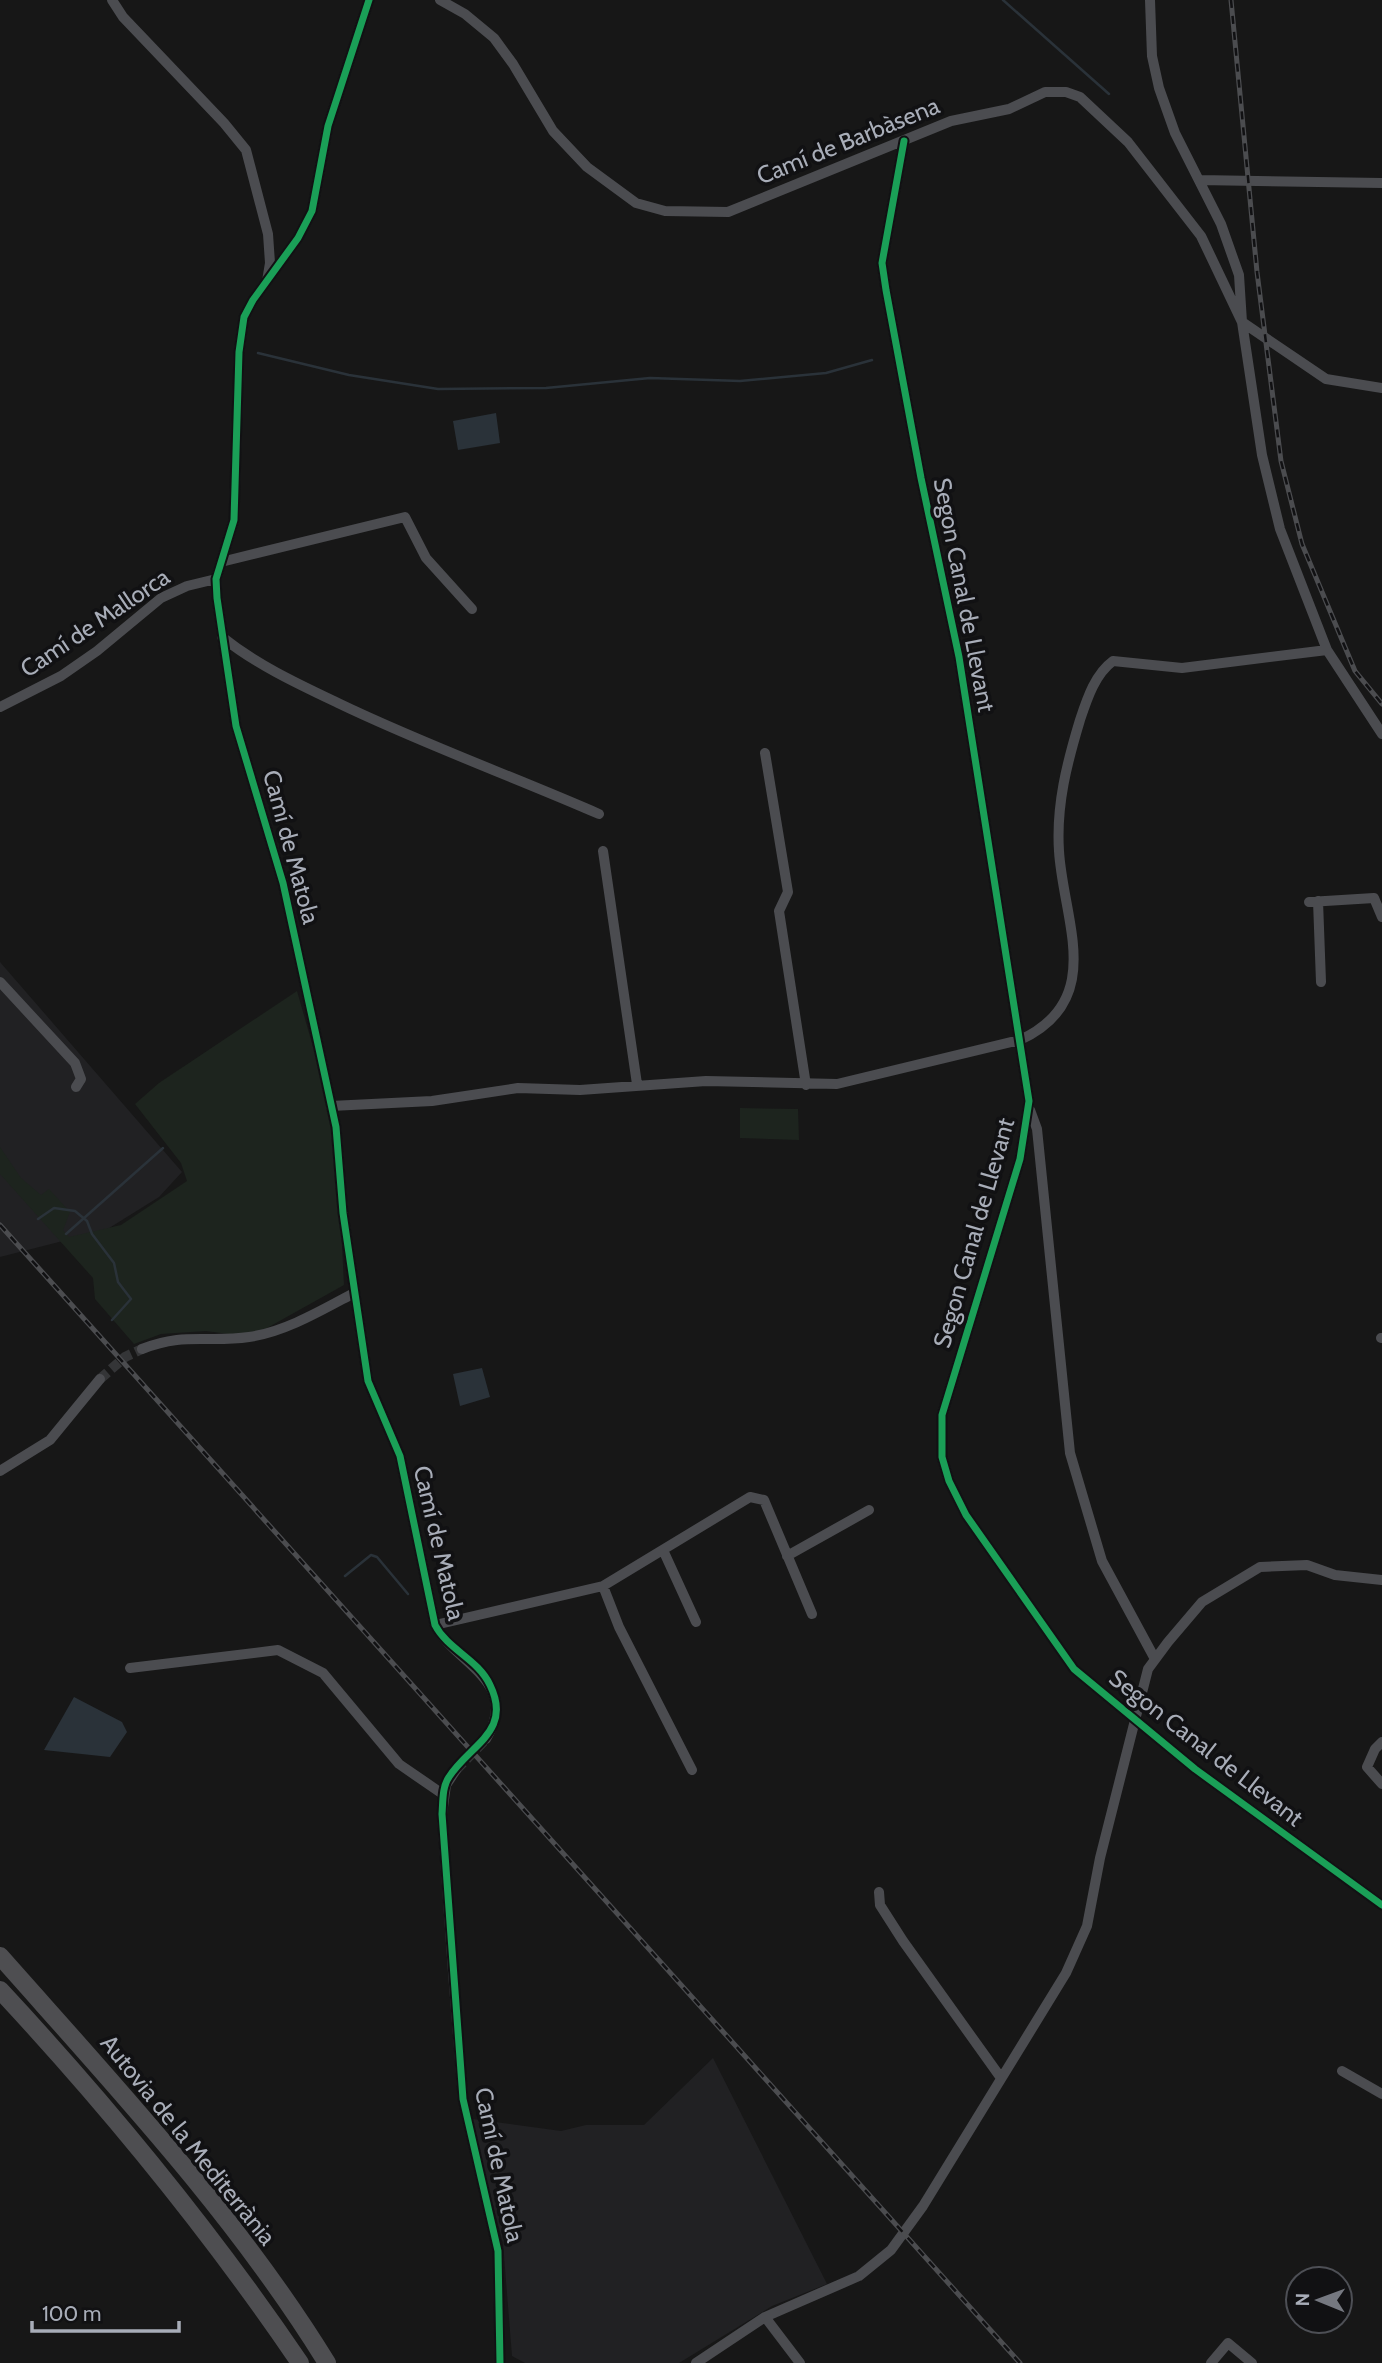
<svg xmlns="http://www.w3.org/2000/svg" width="1382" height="2363" font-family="Cabin,sans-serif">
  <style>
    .built { fill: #212123 }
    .green { fill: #1d241e }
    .water { fill: #2a3239 }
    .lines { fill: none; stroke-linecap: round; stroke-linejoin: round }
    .stream { stroke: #2a3239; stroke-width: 2.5 }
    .minor-tunnel { stroke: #343537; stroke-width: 10; stroke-dasharray: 10 5; stroke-linecap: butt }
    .minor { stroke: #4b4c50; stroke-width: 10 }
    .motorway { stroke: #4e4e51; stroke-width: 18 }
    .rail-casing { stroke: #4b4c4f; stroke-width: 5 }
    .rail { stroke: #111113; stroke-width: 2.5; stroke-dasharray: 8; stroke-linecap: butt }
    .cycleway-casing { stroke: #111113; stroke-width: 11 }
    .cycleway { stroke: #1a9f57; stroke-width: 7 }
    .labels { text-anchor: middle; stroke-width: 7; stroke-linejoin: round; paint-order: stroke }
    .street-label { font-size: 24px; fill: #a8adb8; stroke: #111113 }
  </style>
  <rect width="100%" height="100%" fill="#171717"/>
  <path class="built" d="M 0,962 L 182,1172 L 159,1197 L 106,1230 L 0,1257 Z
    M 713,2058 L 827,2284 L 772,2306 L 679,2363 L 525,2363 L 512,2356 L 503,2243 L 476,2141 L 473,2119 L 561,2131 L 586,2125 L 644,2125 Z"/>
  <path class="green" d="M 297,991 L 336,1127 L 344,1285 L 251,1337 L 206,1331 L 161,1334 L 134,1344 L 95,1299 L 93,1278 L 0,1174 L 0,1147 L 21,1178 L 41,1195 L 49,1189 L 70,1212 L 63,1230 L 69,1237 L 121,1225 L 187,1181 L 181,1163 L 135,1104 L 159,1083 Z
    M 740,1108 L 798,1109 L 799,1140 L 740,1138 Z"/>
  <path class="water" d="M 496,413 L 500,443 L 458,450 L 453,421 Z
    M 482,1368 L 490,1397 L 460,1406 L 453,1374 Z
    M 74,1697 L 122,1722 L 127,1732 L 110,1757 L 44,1750 Z"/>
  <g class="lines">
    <path class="stream" d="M 1003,0 L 1109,94
      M 258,353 L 349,375 L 438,389 L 546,388 L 650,378 L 740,381 L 826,373 L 872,360
      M 38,1219 L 54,1208 L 75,1211 L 87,1221 L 92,1234 L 114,1263 L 118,1282 L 131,1299 L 112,1320
      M 66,1234 L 163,1148
      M 345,1576 L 371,1555 L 377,1557 L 408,1594"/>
    <path class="minor-tunnel" d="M 100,1379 L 125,1357 L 142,1349
      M 456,1770 L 486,1739"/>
    <path class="minor" d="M 112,0 L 123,17 L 224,123 L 246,150 L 268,234 L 270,263 L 267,281
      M 369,0 L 328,126 L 312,211 L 298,238 L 253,300 L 244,317 L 239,352 L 234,520 L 216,579 L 217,598 L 236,726 L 283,883 L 336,1127 L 343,1213 L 368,1381 L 400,1456 L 435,1625 C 456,1665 521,1681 486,1739
      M 440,0 L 465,14 L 494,38 L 513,64 L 553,131 L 587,167 L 636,203 L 665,211 L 728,212 L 951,121 L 1009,109 L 1045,92 L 1066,92 L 1080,97 L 1128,142 L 1201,236 L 1242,322
      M 1150,0 L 1152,56 L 1159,88 L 1175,133 L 1221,224 L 1239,275 L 1242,322 L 1262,455 L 1280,529 L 1327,650 L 1382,734
      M 904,141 L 882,263 L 886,290 L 921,478 L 959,657 L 1029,1101 L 1020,1159 L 942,1415 L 942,1457 L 949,1481 L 966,1515 L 1074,1669 L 1195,1769 L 1382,1905
      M 1199,180 L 1382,183
      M 1242,322 L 1326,379 L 1382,388
      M 221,562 L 405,517 L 426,558 L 472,609
      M 222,637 C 257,665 298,684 338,703 C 423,744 512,776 599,814
      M 0,707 L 61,676 L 97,651 L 161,598 L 187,586 L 216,579
      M 765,753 L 788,892 L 779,911 L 806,1085
      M 603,851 L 637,1084
      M 1318,901 L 1321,982
      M 1309,902 L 1374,898 L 1382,917
      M 0,982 L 75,1063 L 81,1079 L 76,1087
      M 331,1106 L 432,1101 L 518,1088 L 580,1090 L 706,1081 L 837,1084 L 1020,1040 C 1107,1000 1063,920 1059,851 C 1056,805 1067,763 1080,720 C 1087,699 1095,674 1113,661 L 1182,668 L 1327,650
      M 1030,1110 L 1037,1129 L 1070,1453 L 1102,1561 L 1155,1659
      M 1381,1338 L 1382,1338
      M 142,1349 C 184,1332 207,1343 249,1337 C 285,1332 322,1310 354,1293
      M 0,1471 L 50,1440 L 100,1379
      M 663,1550 L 696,1622
      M 787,1556 L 869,1510
      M 603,1586 L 619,1627 L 692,1770
      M 435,1625 L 603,1586 L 750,1497 L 764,1500 L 812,1614
      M 130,1668 L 278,1650 L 323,1673 L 399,1764 L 444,1795
      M 1382,1742 L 1375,1749 L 1367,1767 L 1382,1784
      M 456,1770 L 446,1785 L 442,1814 L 453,1972 L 463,2099 L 498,2251 L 500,2363
      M 879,1892 L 880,1905 L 903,1941 L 1001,2078
      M 1342,2071 L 1382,2094
      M 696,2363 L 765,2317
      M 800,2363 L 765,2317 L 859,2276 L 891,2250 L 923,2206 L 1066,1973 L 1087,1926 L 1100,1858 L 1148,1669 L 1168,1642 L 1202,1602 L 1260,1567 L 1307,1565 L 1335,1575 L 1382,1580
      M 1211,2363 L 1228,2343 L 1252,2363"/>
    <path class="motorway" d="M 0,1956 C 115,2086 236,2215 327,2363
      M 0,1990 C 108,2106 211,2232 300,2363"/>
    <defs>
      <path id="rail" d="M 1231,0 L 1257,272 L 1281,461 L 1302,544 L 1355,671 L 1382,704
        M 0,1225 L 1020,2363"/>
    </defs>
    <use href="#rail" class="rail-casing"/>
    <use href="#rail" class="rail"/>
    <defs>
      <path id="cycleway" d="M 369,0 L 328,126 L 312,211 L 298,238 L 253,300 L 244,317 L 239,352 L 234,520 L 216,579 L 217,598 L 236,726 L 283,883 L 336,1127 L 343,1213 L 368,1381 L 400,1456 L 435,1625 C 448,1650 478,1659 490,1685 C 513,1732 469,1745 449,1777 C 442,1787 443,1802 442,1814 L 463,2099 L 498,2251 L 500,2363
        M 904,141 L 882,263 L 886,290 L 921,478 L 959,657 L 1029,1101 L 1020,1159 L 942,1415 L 942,1457 L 949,1481 L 966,1515 L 1074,1669 L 1195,1769 L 1382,1905"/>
    </defs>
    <use href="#cycleway" class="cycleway-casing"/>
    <use href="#cycleway" class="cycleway"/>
  </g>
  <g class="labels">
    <g class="street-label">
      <text transform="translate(848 141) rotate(-22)" y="8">Camí de Barbàsena</text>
      <text transform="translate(964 595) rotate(79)" y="8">Segon Canal de Llevant</text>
      <text transform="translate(95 623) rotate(-34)" y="8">Camí de Mallorca</text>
      <text transform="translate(291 847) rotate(75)" y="8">Camí de Matola</text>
      <text transform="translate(974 1233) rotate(-74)" y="8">Segon Canal de Llevant</text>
      <text transform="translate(439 1543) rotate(77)" y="8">Camí de Matola</text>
      <text transform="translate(1206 1748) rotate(38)" y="8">Segon Canal de Llevant</text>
      <text transform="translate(188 2140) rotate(51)" y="8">Autovia de la Mediterrània</text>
      <text transform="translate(499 2165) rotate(78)" y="8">Camí de Matola</text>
    </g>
  </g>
  <g transform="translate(1319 2300) rotate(271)"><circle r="33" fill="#111113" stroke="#4d4f55" stroke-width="2"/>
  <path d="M0-5L12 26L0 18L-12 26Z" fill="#757880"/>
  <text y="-10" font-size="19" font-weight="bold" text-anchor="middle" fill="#a8adb8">N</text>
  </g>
  <path d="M32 2321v10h147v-10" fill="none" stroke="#a8adb8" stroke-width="3.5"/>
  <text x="42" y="2321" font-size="21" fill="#a8adb8" stroke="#111113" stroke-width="5" paint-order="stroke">100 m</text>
</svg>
